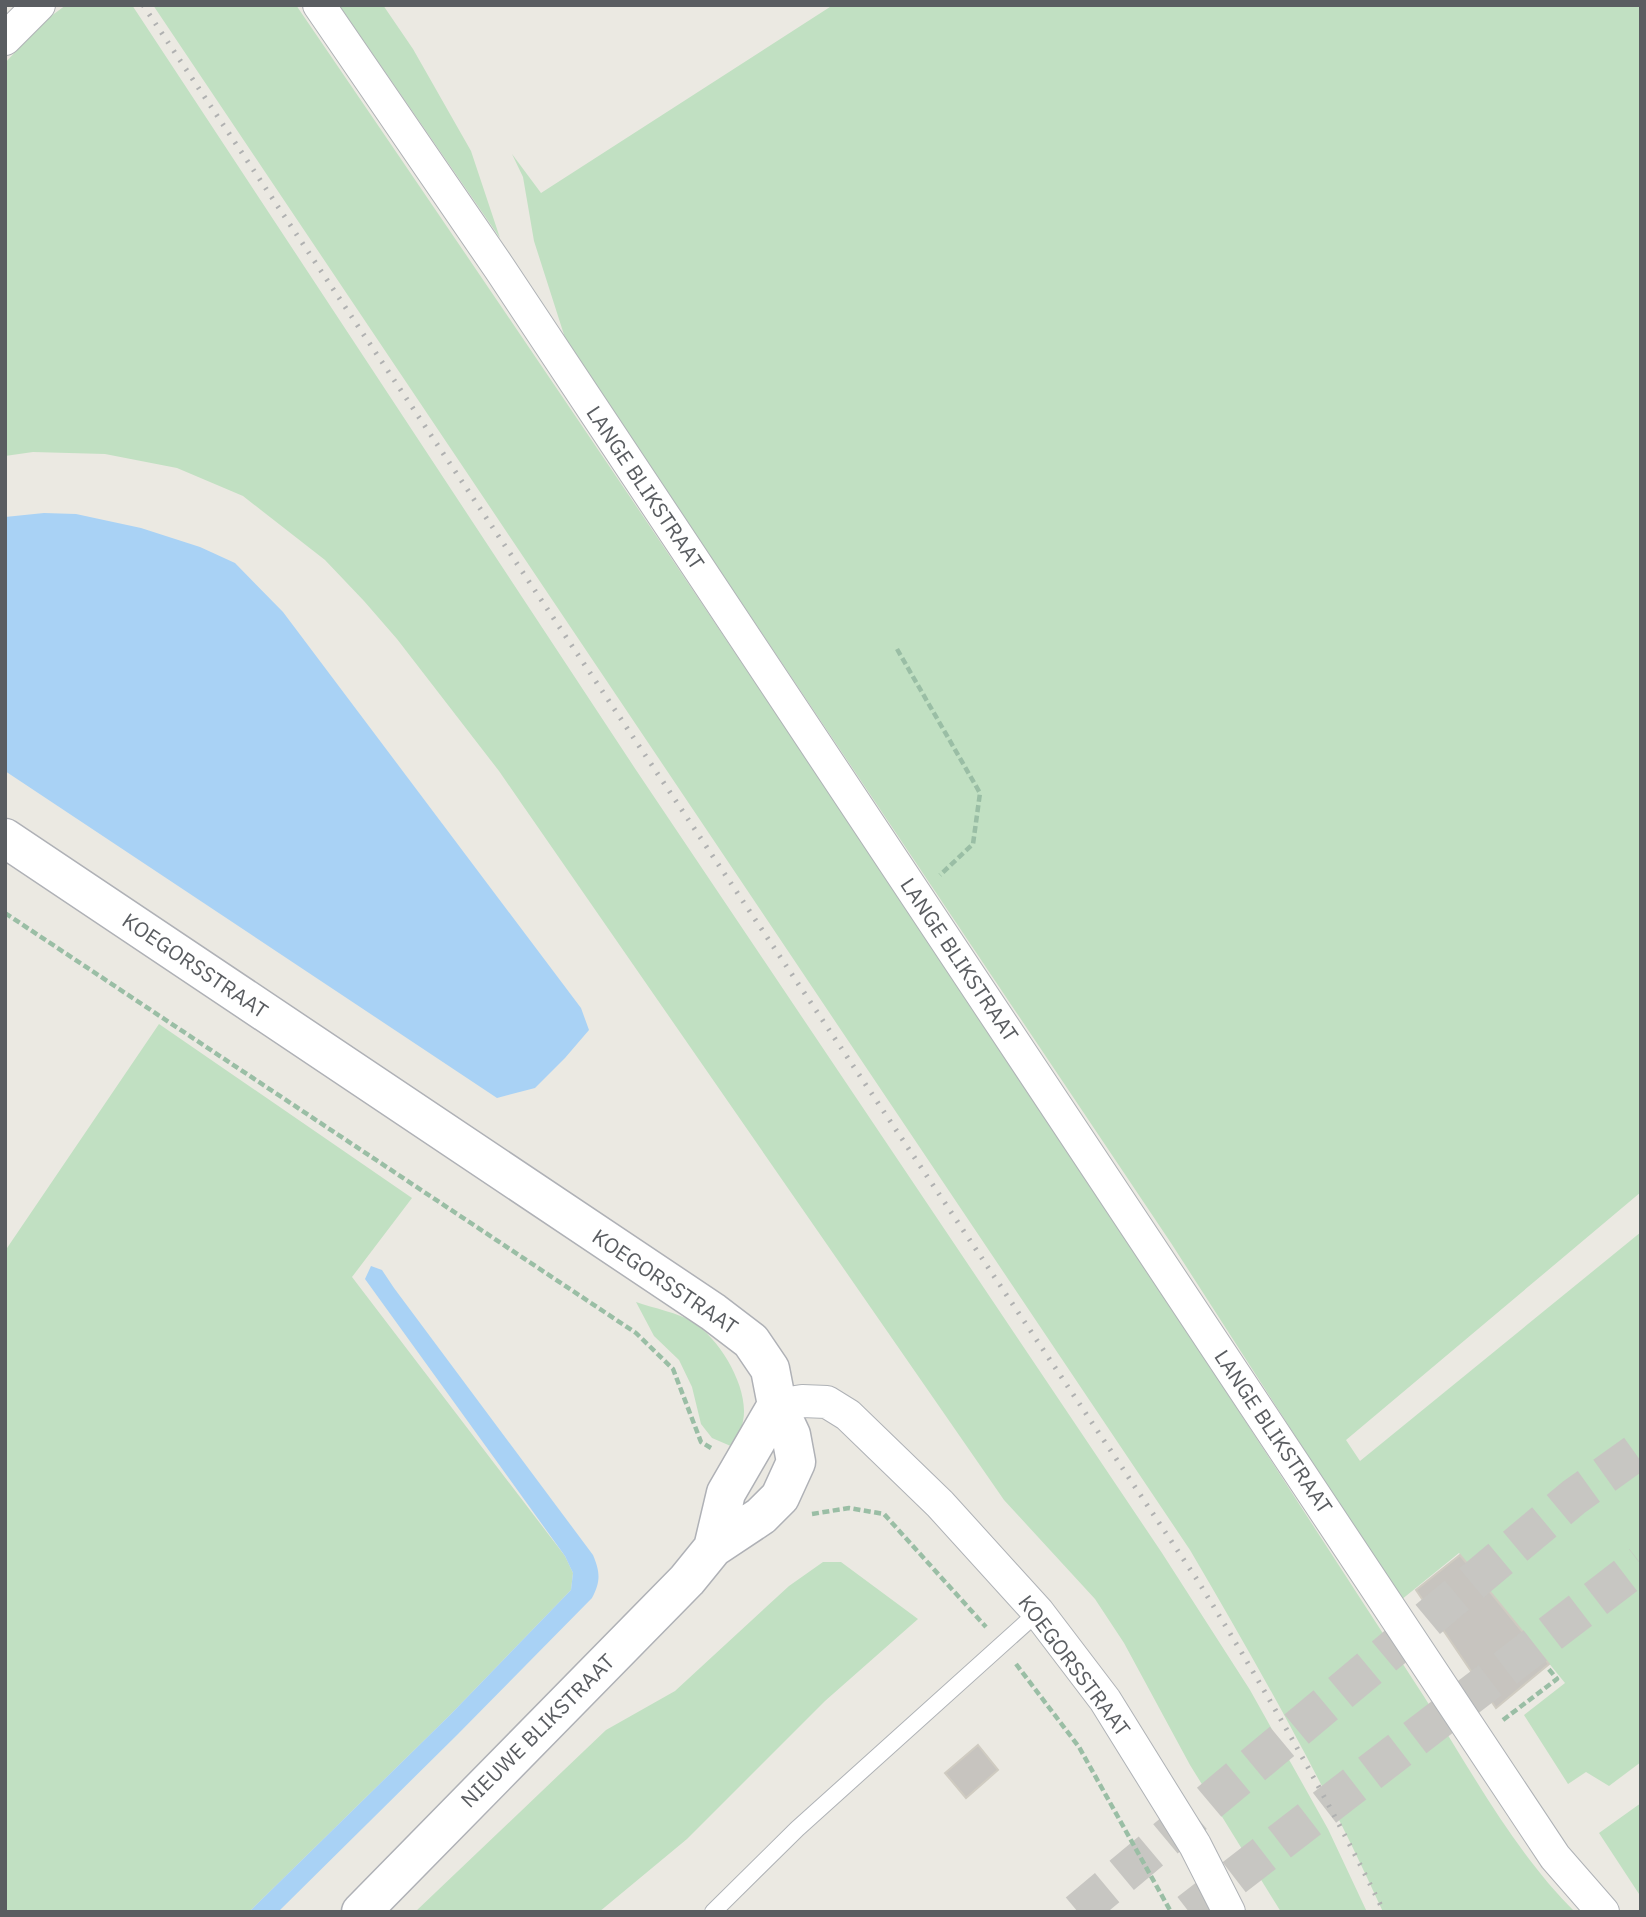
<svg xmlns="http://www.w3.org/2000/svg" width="1646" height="1917" font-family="'IBM Plex Sans',sans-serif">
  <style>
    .green { fill: #c1e0c2 }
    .water { fill: #a9d2f5 }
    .building { fill: #c7c4bf; stroke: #cfcbc1; stroke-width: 2 }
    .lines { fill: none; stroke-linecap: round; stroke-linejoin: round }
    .highway-tunnel { stroke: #c7c6c2; stroke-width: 38; stroke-dasharray: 38 19; stroke-linecap: butt }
    .lane-casing { stroke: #afb2b6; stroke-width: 18 }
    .street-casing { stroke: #afb2b6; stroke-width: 34 }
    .secondary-casing { stroke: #afb1b6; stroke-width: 41 }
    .path { stroke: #9abea5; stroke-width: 4.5; stroke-dasharray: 7 3.5; stroke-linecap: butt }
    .lane { stroke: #fff; stroke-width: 16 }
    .street { stroke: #fff; stroke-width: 32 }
    .secondary { stroke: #fff; stroke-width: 38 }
    .rail { stroke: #b0b1b1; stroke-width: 5; stroke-dasharray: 2 9; stroke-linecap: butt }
    .labels { text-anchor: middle; stroke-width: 5; stroke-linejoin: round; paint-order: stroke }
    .street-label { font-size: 21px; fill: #5a5d61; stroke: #fff }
  </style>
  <rect width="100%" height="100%" fill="#ebe9e2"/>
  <path class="green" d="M 66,5 L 132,5 L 636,770 L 1162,1553 L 1250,1690 L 1328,1829 L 1367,1912 L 1281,1912 L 1190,1765 L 1124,1643 L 1095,1599 L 1004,1500 L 499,771 L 397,639 L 364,601 L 325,560 L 243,496 L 177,468 L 105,454 L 33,452 L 5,456 L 5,63 L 43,22 Z
    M 153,5 L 296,5 C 593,440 888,878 1178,1318 C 1260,1443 1341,1569 1423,1695 C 1469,1767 1514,1852 1575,1912 L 1383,1912 C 1326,1786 1260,1669 1190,1550 Z
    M 339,5 L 383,5 L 413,49 L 471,151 L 500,238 Z
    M 833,5 L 1641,5 L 1641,1192 L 1346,1440 L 1360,1461 L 1641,1232 L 1641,1762 L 1609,1786 L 1586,1772 L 1568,1784 L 1524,1715 L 1565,1683 L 1459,1553 L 1401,1600 L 1171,1243 L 566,341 L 534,241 L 523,177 L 512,154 L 541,193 Z
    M 159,1024 L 412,1198 L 352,1277 L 565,1556 L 573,1573 L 571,1590 L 450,1715 L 249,1912 L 5,1912 L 5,1251 Z
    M 636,1302 C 653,1308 679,1313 693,1322 C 720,1339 750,1389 743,1421 C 742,1430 736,1439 733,1447 L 712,1438 L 701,1424 L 692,1387 L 679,1360 L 654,1336 Z
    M 823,1562 L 841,1562 L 918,1619 L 825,1701 L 687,1839 L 599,1912 L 415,1912 L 606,1730 L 675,1691 L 789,1586 Z
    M 1641,1803 L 1641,1897 L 1599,1833 Z"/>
  <path class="water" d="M 44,513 L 76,514 L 141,528 L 200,547 L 235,563 L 283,612 L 581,1008 L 589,1030 L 565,1058 L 535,1088 L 497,1098 L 5,771 L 5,517 Z
    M 371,1266 L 382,1270 L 394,1288 L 593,1555 C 600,1572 601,1581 592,1598 L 457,1735 L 278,1912 L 249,1912 L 450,1715 L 571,1590 L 573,1573 L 565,1556 L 365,1279 Z"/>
  <path class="building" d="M 1460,1555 L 1549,1664 L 1496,1708 L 1416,1590 Z
    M 978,1745 L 998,1770 L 966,1798 L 945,1773 Z"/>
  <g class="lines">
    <path class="highway-tunnel" d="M 1078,1912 L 1574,1497 L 1641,1449
      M 1189,1912 L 1641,1564"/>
    <defs>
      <path id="lane" d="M 713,1912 L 797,1829 L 1038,1612"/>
      <path id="street" d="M 319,5 L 500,269 L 1555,1857 L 1603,1912
        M 5,39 L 39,5
        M 777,1405 L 802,1401 L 827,1402 L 848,1415 L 940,1504 L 1038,1612 L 1105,1700 L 1195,1845 L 1229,1912"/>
      <path id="secondary" d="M 5,838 L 713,1312 L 751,1341 L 770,1369 L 777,1405 L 791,1435 L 796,1462 L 780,1497 L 761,1516 L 713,1548 L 687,1580 L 361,1912
        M 713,1548 L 726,1493 L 777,1405"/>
    </defs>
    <use href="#lane" class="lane-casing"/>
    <use href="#street" class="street-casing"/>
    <use href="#secondary" class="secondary-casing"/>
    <path class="path" d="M 897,649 L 980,793 L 973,844 L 940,875
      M 5,913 L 636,1333 L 673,1369 L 701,1442 L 711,1448
      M 812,1514 L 849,1508 L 884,1514 L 986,1627
      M 1016,1664 L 1079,1747 L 1171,1912
      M 1503,1720 L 1557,1679 L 1547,1667"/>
    <use href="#lane" class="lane"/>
    <use href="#street" class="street"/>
    <use href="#secondary" class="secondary"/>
    <path class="rail" d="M 143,5 L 1196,1578 C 1264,1687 1327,1797 1384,1912"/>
  </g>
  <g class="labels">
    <g class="street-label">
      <text transform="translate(645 488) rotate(56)" y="7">LANGE BLIKSTRAAT</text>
      <text transform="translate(959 960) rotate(56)" y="7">LANGE BLIKSTRAAT</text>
      <text transform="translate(195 966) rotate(34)" y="7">KOEGORSSTRAAT</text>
      <text transform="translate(665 1282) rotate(34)" y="7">KOEGORSSTRAAT</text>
      <text transform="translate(1273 1432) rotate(56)" y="7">LANGE BLIKSTRAAT</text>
      <text transform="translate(1074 1666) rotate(53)" y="7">KOEGORSSTRAAT</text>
      <text transform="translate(538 1731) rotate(-45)" y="7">NIEUWE BLIKSTRAAT</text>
    </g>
  </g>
  <rect width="1646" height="1917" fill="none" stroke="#5a5d61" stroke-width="14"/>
</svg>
